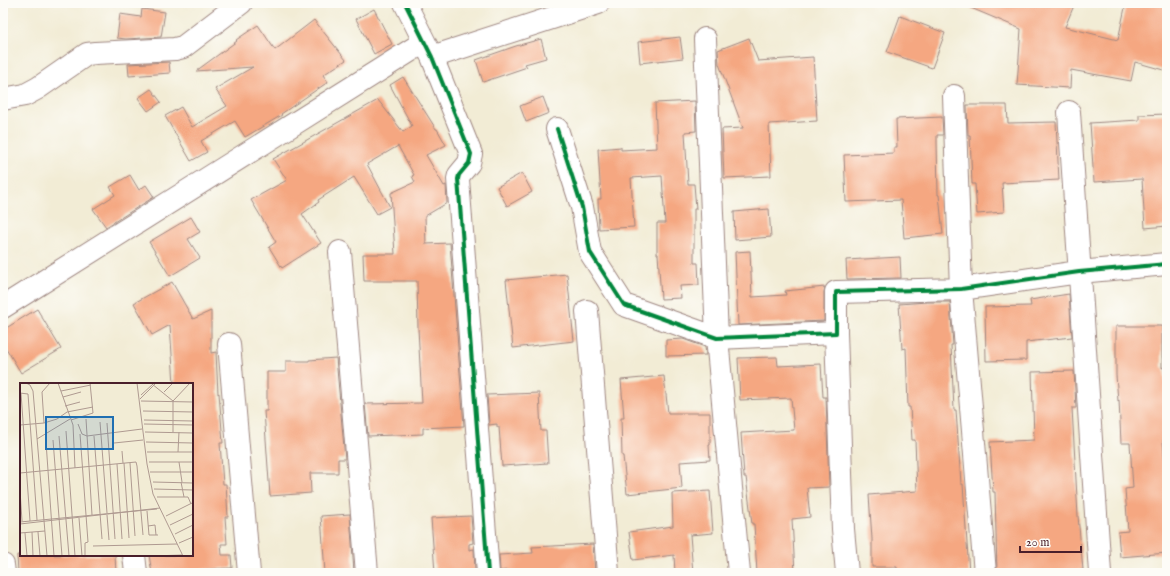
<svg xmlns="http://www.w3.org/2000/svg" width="1170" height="576" font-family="'IM FELL English',serif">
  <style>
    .building { fill: #f5a781 }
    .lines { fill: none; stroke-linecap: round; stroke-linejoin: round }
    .minor-casing { stroke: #9e8680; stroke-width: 24 }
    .minor { stroke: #fff; stroke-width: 22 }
    .cycleway-casing { stroke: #fdfcf7; stroke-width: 6 }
    .cycleway { stroke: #00873e; stroke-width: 4 }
    .inset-road { fill: none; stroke: #af9a91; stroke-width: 1 }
    .view { fill: #1f6fb2; fill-opacity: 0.15; stroke: #1f6fb2; stroke-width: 2 }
    .inset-edge { fill: none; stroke: #4a1f2b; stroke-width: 2 }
  </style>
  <rect width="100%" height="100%" fill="#fdfcf7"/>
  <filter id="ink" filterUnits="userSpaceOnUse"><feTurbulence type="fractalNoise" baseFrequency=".025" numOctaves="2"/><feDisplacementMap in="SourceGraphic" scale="8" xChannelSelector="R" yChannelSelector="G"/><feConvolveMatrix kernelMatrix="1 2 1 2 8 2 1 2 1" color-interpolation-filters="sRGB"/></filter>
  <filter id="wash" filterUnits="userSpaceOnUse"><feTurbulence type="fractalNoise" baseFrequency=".012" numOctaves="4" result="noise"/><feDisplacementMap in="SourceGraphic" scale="16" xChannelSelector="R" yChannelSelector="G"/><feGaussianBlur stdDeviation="0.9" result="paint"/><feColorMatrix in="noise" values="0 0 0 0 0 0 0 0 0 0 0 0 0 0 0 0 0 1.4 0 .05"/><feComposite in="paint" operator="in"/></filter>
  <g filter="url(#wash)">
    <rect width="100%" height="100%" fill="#f2ecd5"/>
    <g id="blocks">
      <path class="building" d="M 959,3 L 1075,3 L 1065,27 L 1118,40 L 1126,3 L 1167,3 L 1167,71 L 1135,62 L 1131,81 L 1071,70 L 1070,88 L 1017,85 L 1021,29 Z
        M 142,9 L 165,12 L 161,37 L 126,39 L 117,38 L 120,14 L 141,17 Z
        M 374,9 L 392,44 L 374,54 L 356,19 Z
        M 900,16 L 945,33 L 932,68 L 887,52 Z
        M 314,20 L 346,60 L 323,75 L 328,82 L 281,114 L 282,115 L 245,137 L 235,121 L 201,141 L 207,152 L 191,161 L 165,116 L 181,107 L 192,127 L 227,106 L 215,89 L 253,67 L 196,71 L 237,41 L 236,40 L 258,25 L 275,50 Z
        M 680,37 L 683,58 L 640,63 L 638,42 Z
        M 749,38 L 758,61 L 813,57 L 817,121 L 769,124 L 771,176 L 724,178 L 722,129 L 743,128 L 719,64 L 718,50 Z
        M 541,39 L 546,58 L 525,64 L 527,67 L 483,82 L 476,60 L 516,46 Z
        M 169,62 L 170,73 L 129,76 L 128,64 Z
        M 403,77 L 436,129 L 437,129 L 446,145 L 426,155 L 444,186 L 446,185 L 447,203 L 425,216 L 426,244 L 450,243 L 464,426 L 423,428 L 423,434 L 368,436 L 365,404 L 422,403 L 418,328 L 417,281 L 364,281 L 363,254 L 395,254 L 391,193 L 415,182 L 412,176 L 414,175 L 398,146 L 367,164 L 390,207 L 377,214 L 354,177 L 318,200 L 319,202 L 302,214 L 321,243 L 282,268 L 269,247 L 276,242 L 251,200 L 287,180 L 273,159 L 378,100 L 403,132 L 412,126 L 390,85 Z
        M 151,89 L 161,102 L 148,111 L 138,98 Z
        M 543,97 L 549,113 L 526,122 L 520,106 Z
        M 695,101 L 696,131 L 685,132 L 688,184 L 694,184 L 696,209 L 694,209 L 694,263 L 698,263 L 699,285 L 680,286 L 681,298 L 661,299 L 658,254 L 657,254 L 657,223 L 665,223 L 662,176 L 631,178 L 634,227 L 599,229 L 598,199 L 601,199 L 598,149 L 621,147 L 621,150 L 657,148 L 655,103 Z
        M 967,105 L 1007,105 L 1008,123 L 1056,122 L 1059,180 L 1002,183 L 1004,212 L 977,214 L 975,184 L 972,184 L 970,135 L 968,135 Z
        M 1167,114 L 1167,226 L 1145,228 L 1142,179 L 1094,182 L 1090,123 L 1139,120 L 1139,115 Z
        M 942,117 L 943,135 L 937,135 L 937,142 L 938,195 L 939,195 L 943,234 L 904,238 L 901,200 L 846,202 L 844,155 L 894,153 L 894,147 L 897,147 L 896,119 Z
        M 522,173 L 532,192 L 507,206 L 497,187 Z
        M 130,175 L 139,190 L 146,185 L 154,197 L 106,227 L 93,209 L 115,195 L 110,187 Z
        M 769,209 L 771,237 L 735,240 L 734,212 Z
        M 191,217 L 200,232 L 188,239 L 200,258 L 170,276 L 149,242 Z
        M 750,251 L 752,297 L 786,295 L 785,291 L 825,287 L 824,292 L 824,321 L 738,325 L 735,252 Z
        M 900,257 L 901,278 L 847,279 L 846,260 Z
        M 567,274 L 574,341 L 513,348 L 506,280 Z
        M 172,282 L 193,319 L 211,311 L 211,353 L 216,352 L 218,394 L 219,393 L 223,443 L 220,443 L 223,484 L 226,484 L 228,517 L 225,517 L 227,544 L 221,544 L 222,555 L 231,555 L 232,568 L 193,570 L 193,573 L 152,573 L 149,555 L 192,555 L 192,384 L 174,384 L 170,325 L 152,335 L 134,303 Z
        M 1069,294 L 1072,337 L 1026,342 L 1026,360 L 986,361 L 985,307 L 1031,306 L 1030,300 Z
        M 927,302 L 950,302 L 953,345 L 951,345 L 954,410 L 956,410 L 961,484 L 963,484 L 969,573 L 897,573 L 897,567 L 872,567 L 872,539 L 869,495 L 917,491 L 915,440 L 912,440 L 910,407 L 908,407 L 906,348 L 902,349 L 899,304 Z
        M 37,309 L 61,349 L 21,373 L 3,343 L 3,330 Z
        M 1116,326 L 1162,326 L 1162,368 L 1164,367 L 1167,408 L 1167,440 L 1163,440 L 1167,494 L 1167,553 L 1120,557 L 1118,532 L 1128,531 L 1125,489 L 1133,488 L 1130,443 L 1121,443 L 1119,400 L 1118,401 L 1116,375 Z
        M 683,339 L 705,347 L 706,355 L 666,356 L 666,340 Z
        M 777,357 L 778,366 L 821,364 L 823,397 L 826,397 L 829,487 L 807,488 L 810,517 L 792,519 L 795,573 L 757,573 L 754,524 L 752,524 L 746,477 L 744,477 L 741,433 L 794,430 L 791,398 L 740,400 L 738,358 Z
        M 336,358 L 345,459 L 338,459 L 338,473 L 310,473 L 311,493 L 270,496 L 264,411 L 267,411 L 267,372 L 286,372 L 286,361 L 309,361 L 309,360 Z
        M 1074,371 L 1076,408 L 1072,408 L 1078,516 L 1083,570 L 1042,573 L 997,573 L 995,492 L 993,492 L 990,442 L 1034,440 L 1032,372 Z
        M 664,376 L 668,413 L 710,413 L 710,445 L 709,445 L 710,460 L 680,462 L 682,488 L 627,494 L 623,456 L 622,456 L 621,418 L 624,418 L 621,380 Z
        M 539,393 L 541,431 L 546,431 L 548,463 L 502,466 L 499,427 L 497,427 L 497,424 L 489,425 L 487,395 Z
        M 710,491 L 713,533 L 690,535 L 693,573 L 675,573 L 674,555 L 633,560 L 629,532 L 673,526 L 672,493 Z
        M 350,514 L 354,573 L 325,573 L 321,516 Z
        M 471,516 L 473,543 L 469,544 L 469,550 L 474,549 L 475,572 L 435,573 L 431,518 Z
        M 593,544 L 595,573 L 508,573 L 508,570 L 500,571 L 499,555 L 533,553 L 532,547 Z
        M 17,555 L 115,555 L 116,573 L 18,573 Z"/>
    </g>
  </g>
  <g filter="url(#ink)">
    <use href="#blocks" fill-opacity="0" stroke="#9e8680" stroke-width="1"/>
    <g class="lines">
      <defs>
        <path id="minor" d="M 405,3 L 432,57 L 471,154 L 469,163 L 459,175 L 458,179 L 488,573
          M 705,39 L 717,338 L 739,573
          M 432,57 L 598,3
          M 954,96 L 961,289 L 985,573
          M 3,99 L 25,95 L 38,88 L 87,54 L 95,53 L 175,49 L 183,47 L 241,3
          M 1069,112 L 1100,573
          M 557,129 L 582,207 L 590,252 L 624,305 L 717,338 L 836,333 L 836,292 L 961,289 L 1079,272 L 1167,264
          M 340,252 L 367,573
          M 3,307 L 424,42
          M 587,311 L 608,573
          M 836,333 L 843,529 L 847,573
          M 229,344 L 249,573
          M 134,555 L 136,573
          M 3,565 L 4,573"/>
      </defs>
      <use href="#minor" class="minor-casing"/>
      <use href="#minor" class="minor"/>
      <defs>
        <path id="cycleway" d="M 405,3 L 432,57 L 471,154 L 469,163 L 459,175 L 458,179 L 488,573
          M 557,129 L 582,207 L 590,252 L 624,305 L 717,338 L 836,333 L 836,292 L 961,289 L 1079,272 L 1167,264"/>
      </defs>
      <use href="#cycleway" class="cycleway-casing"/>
      <use href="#cycleway" class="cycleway"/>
    </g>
  </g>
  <g transform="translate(20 383)">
    <rect width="173" height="173" fill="#f2ecd5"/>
    <path class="inset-road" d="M 6,0 L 10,2 L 13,8 L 27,173M 38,0 L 53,42 L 55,85M 117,0 L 127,81 L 133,111 L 163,173M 132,1 L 153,18M 41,8 L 71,2M 144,9 L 153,0M 0,10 L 8,11 L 17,137M 1,10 L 10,138M 121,12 L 133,1M 43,14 L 61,9M 120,16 L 136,0M 121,18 L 173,19M 45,23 L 60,19M 123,28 L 173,29M 66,36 L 72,132M 51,37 L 73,30 L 70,0M 124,37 L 173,38M 80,39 L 87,130M 24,40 L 37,36 L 47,29 L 73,24M 87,40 L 95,156M 58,41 L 62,51 L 67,53 L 122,46M 124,41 L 173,42M 0,42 L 24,40 L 22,9 L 30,0M 46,48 L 55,173M 125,49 L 173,50M 153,49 L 153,18 L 170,0M 60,51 L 68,159 L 65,160 L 65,172M 39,53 L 49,173M 74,53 L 82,156M 17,56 L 50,36M 33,57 L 42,173M 26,59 L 34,173M 126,59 L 173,60M 94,60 L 123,57M 102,68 L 103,80M 127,69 L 173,69M 158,69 L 159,49M 129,79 L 173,79M 159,79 L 162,99M 104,80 L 109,155M 110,80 L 115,153M 97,81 L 102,156M 117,83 L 123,152M 130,89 L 173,89M 0,90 L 116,79 L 117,83M 133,99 L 173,100M 161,99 L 164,114M 134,106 L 173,107M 0,107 L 2,138M 137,114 L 168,114 L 171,121M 127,128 L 129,152 L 138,152M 87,132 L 89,157M 146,133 L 172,120M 59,135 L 62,173M 0,139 L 137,126M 0,141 L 140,125M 150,142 L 173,131M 128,143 L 135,142 L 136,152M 12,149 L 13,173M 18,149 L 20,173M 0,150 L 25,148M 5,150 L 7,173M 155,151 L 173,142M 159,160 L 173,154M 73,163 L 157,161M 132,173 L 162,172"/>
    <path class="view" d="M 26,34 L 93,34 L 93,66 L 26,66 Z"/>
    <rect width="173" height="173" class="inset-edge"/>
  </g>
  <rect width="1170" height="576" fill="none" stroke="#fdfcf7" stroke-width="16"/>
  <path d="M1020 546v6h61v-6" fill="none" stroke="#4a1f2b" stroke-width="2"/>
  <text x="1026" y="546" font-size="12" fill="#4a1f2b" stroke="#fdfcf7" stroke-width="3" paint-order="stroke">20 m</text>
</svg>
